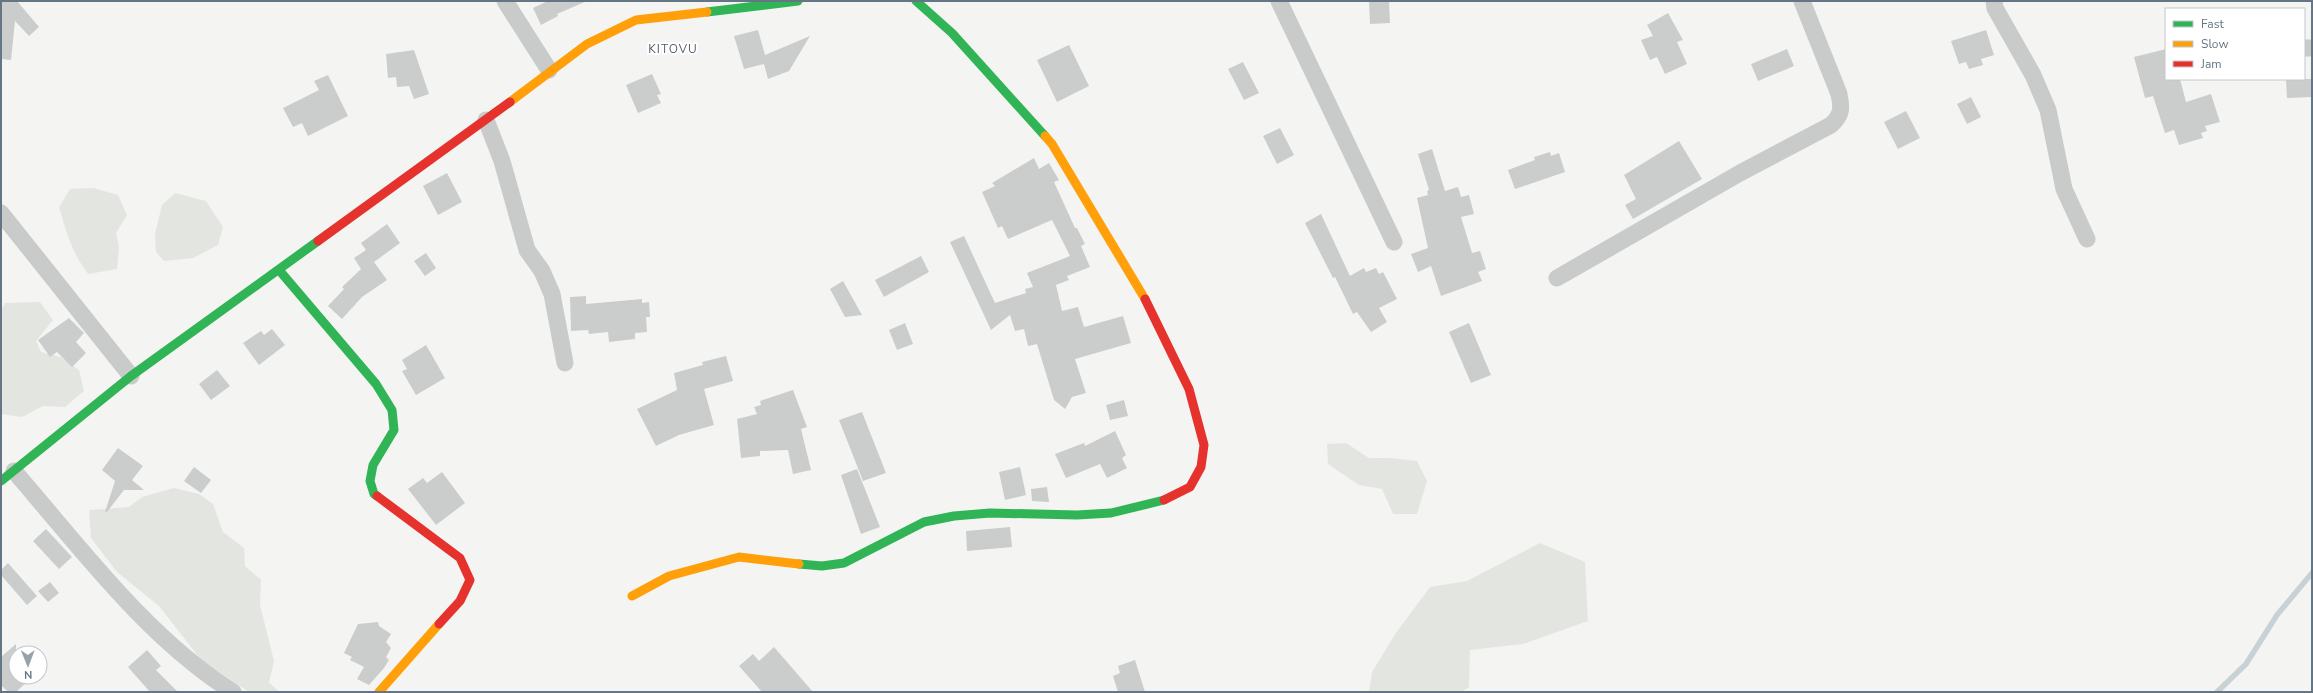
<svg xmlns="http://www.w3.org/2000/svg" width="2313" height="693" font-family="'Nunito Sans',sans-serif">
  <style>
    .green { fill: #e3e6e0 }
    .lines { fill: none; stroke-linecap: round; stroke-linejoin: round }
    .stream { stroke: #c8d1d4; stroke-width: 5.5 }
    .building { fill: #cbcdcd }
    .street { stroke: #c9caca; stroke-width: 17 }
    .fast { stroke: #30b455; stroke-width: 9 }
    .slow { stroke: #ff9f0a; stroke-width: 9 }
    .jam { stroke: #e5322d; stroke-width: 9 }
    .labels { text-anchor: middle; stroke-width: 4; stroke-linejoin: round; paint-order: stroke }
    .quarter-label { font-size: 12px; letter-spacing: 1px; fill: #525f68; stroke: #fff }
  </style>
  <rect width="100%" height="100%" fill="#f4f4f3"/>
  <path class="green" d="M 93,188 L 118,195 L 127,215 L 116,233 L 119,247 L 117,269 L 88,274 C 72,253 66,231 59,207 L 70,189 Z
    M 175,193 L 206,201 L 223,227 L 218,245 L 193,258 L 164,261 L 156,252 L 155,234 L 162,205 Z
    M 40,302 L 53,320 L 36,341 L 41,352 L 61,357 L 79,370 L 84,391 L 65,407 L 43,406 L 22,417 L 1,414 L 1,311 L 5,303 Z
    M 1346,443 L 1369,458 L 1390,458 L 1417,461 L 1427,481 L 1417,514 L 1393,514 L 1382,489 L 1359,485 L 1328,464 L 1327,444 Z
    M 174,488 L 199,494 L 213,504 L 223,532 L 244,548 L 245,566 L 261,580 L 260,605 L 274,661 L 269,682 L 279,692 L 249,692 L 202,661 L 159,606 L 117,572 L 91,538 L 89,510 L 129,507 L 142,497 Z
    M 1540,543 L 1585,562 L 1588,621 L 1523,644 L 1470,650 L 1469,687 L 1462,692 L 1369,692 L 1372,672 L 1396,633 L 1430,587 L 1467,581 Z"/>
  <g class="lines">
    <path class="stream" d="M 2217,692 L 2246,664 L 2277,615 L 2312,573"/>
  </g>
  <path class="building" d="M 1,1 L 17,1 L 39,27 L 29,36 L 15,21 L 11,60 L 1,59 Z
    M 548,1 L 587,1 L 557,14 L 558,16 L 541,25 L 533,8 Z
    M 1369,1 L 1389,1 L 1390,23 L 1370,24 Z
    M 1668,13 L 1683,40 L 1677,42 L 1687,64 L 1665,74 L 1657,57 L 1650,60 L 1641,40 L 1653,36 L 1647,25 Z
    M 758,30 L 765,55 L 810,36 L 789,71 L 768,79 L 764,64 L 744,69 L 734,36 Z
    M 1986,30 L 1994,55 L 1981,59 L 1983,65 L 1969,69 L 1966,62 L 1959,64 L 1951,41 Z
    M 1069,45 L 1089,86 L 1057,102 L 1037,60 Z
    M 1787,49 L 1794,66 L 1758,81 L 1751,64 Z
    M 2166,49 L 2166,79 L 2180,79 L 2186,102 L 2211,94 L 2220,122 L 2205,126 L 2207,131 L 2201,133 L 2203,138 L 2179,145 L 2174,130 L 2165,133 L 2153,96 L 2145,98 L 2134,57 Z
    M 414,50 L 429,94 L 414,99 L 409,86 L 397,87 L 396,77 L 388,78 L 386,54 Z
    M 1243,62 L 1259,93 L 1244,100 L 1228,69 Z
    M 652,74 L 661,94 L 657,95 L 661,103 L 638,113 L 626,85 Z
    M 328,75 L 348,116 L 308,136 L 302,123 L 293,127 L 283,108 L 319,90 L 314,81 Z
    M 2286,79 L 2312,79 L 2312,97 L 2287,98 Z
    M 1971,97 L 1981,117 L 1967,124 L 1957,104 Z
    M 1906,111 L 1920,138 L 1898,149 L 1884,122 Z
    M 1280,128 L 1294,155 L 1277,164 L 1263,136 Z
    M 1679,141 L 1702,179 L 1633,219 L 1625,205 L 1636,199 L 1624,175 Z
    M 1432,149 L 1445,191 L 1458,187 L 1461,197 L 1469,195 L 1474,214 L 1461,217 L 1472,253 L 1480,251 L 1486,269 L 1478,272 L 1482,281 L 1441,296 L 1431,266 L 1418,272 L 1411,254 L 1428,248 L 1417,198 L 1428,195 L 1427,191 L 1429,190 L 1418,154 Z
    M 1550,152 L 1551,156 L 1559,153 L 1565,172 L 1515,189 L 1508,170 L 1535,160 L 1534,157 Z
    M 1034,158 L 1039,169 L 1049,163 L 1059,180 L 1054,182 L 1075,228 L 1077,228 L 1085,244 L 1081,246 L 1090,267 L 1067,276 L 1069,280 L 1056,285 L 1062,311 L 1078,307 L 1084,327 L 1123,316 L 1131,343 L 1075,359 L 1086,393 L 1072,397 L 1065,409 L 1054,400 L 1037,344 L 1028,346 L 1024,329 L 1015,331 L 1010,315 L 991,330 L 950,242 L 964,236 L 995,303 L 1026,293 L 1025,289 L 1033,287 L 1027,273 L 1070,256 L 1052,220 L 1008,239 L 1002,226 L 998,228 L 982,192 L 995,186 L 992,183 Z
    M 447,173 L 462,202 L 438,215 L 423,186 Z
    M 1321,214 L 1350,276 L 1364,268 L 1366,272 L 1376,268 L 1379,274 L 1383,272 L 1397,299 L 1379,308 L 1387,322 L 1371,332 L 1357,312 L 1353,314 L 1335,277 L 1333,278 L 1305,223 Z
    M 387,224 L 400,243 L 374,262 L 387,280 L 362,297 L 342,319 L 328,306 L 344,289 L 342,287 L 361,269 L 354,258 L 366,250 L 361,243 Z
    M 426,253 L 436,268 L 425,276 L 414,261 Z
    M 921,256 L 929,272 L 884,297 L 875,280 Z
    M 843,281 L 862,315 L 845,317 L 830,289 Z
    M 586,296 L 586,304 L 642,299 L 642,303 L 649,302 L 650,317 L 646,317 L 647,332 L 635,333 L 635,339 L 609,342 L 608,332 L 589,334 L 588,330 L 571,331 L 570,297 Z
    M 69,318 L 84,333 L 76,342 L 86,353 L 72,367 L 57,352 L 50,357 L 38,340 Z
    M 905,323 L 913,344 L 897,350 L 889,330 Z
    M 1469,323 L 1491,375 L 1471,383 L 1449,332 Z
    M 272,329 L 285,345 L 259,365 L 243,343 L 261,331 L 264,335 Z
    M 426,345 L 445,378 L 416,395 L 402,371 L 407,369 L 402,360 Z
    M 726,356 L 733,381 L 704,389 L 714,425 L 679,435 L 656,446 L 637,409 L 677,390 L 674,373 L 703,365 L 702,362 Z
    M 217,370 L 230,386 L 211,400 L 199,384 Z
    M 793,390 L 807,427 L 801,429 L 811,470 L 793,474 L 788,450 L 760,451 L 760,456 L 741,458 L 737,419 L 757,414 L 754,407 L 761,405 L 760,401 Z
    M 1124,400 L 1128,416 L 1110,420 L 1106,405 Z
    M 862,412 L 886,473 L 863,481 L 839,420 Z
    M 1115,431 L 1126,455 L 1122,458 L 1127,468 L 1107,478 L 1100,464 L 1066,478 L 1055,454 L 1084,443 L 1085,446 Z
    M 118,448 L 143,466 L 132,480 L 144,490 L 124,490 L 107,512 L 105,512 L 115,481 L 102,470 Z
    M 194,467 L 211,480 L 201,493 L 184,481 Z
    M 1020,467 L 1026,495 L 1005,500 L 999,472 Z
    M 857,469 L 880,527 L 861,534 L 841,475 Z
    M 442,472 L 465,503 L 436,525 L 408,489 L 423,478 L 427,483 Z
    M 1047,487 L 1049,502 L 1032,501 L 1031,489 Z
    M 1010,527 L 1012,547 L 967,551 L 966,531 Z
    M 46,529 L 72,557 L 59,569 L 33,541 Z
    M 8,563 L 37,596 L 27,605 L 1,575 L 1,570 Z
    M 50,582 L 59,593 L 48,602 L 38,591 Z
    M 378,622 L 379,626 L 391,634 L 386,642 L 391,648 L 386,657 L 389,660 L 384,668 L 369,685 L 357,679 L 364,667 L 350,660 L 352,657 L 344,653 L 358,624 Z
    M 16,644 L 16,677 L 32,677 L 16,692 L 8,692 L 1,685 L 1,657 Z
    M 774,647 L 813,692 L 762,692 L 739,666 L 753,654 L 759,661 Z
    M 147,650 L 161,666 L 156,670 L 178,692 L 150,692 L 128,667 Z
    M 1135,660 L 1145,692 L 1118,692 L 1113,676 L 1120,673 L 1118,666 Z"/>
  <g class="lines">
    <path class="street" d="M 505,1 L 549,70
      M 1279,1 L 1394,242
      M 1994,1 L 1995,8 L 2033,75 L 2048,110 L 2064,189 L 2087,239
      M 2304,48 L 2312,48
      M 486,120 L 502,161 L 527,250 L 542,271 L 552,294 L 565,363
      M 1,213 L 131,376
      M 1557,278 L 1740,173 L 1831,125 C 1842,115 1842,108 1839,94 L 1802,1
      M 14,471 C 80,547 147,638 233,692"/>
    <path class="fast" d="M 916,1 L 952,33 L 1045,136
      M 707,12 L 798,1
      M 279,270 L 376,384 L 392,410 L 394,430 L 373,465 L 370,481 L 374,494 L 377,496
      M 1,481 L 131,376 L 318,241
      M 799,564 L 822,566 L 844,563 L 924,522 L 954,516 L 990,513 L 1077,515 L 1111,513 L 1164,500"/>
    <path class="slow" d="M 510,102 L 587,44 L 636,20 L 707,12
      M 1045,136 L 1052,144 L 1145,299
      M 632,596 L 669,576 L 739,557 L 799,564
      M 379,692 L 439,624"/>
    <path class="jam" d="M 318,241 L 510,102
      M 1145,299 L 1189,389 L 1204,445 L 1201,467 L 1190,487 L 1164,500
      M 377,496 L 460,558 L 470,580 L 460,601 L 439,624"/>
  </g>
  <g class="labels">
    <g class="quarter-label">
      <text x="673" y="53">KITOVU</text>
    </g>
  </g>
  <rect width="2313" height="693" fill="none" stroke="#647683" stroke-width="4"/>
  <rect x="2165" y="8" width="140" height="72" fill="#ffffff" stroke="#c1c8cd"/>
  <rect x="2173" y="21" width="20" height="6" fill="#30b455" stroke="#c1c8cd"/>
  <text x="2201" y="28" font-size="12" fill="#647683">Fast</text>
  <rect x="2173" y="41" width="20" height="6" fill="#ff9f0a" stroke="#c1c8cd"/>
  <text x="2201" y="48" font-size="12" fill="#647683">Slow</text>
  <rect x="2173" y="61" width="20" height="6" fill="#e5322d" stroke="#c1c8cd"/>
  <text x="2201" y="68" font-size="12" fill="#647683">Jam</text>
  <g transform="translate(28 665) rotate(179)"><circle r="19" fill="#ffffff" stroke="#c1c8cd"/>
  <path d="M0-3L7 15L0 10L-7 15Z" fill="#96a2aa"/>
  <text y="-6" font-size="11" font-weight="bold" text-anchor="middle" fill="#647683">N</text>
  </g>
</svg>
